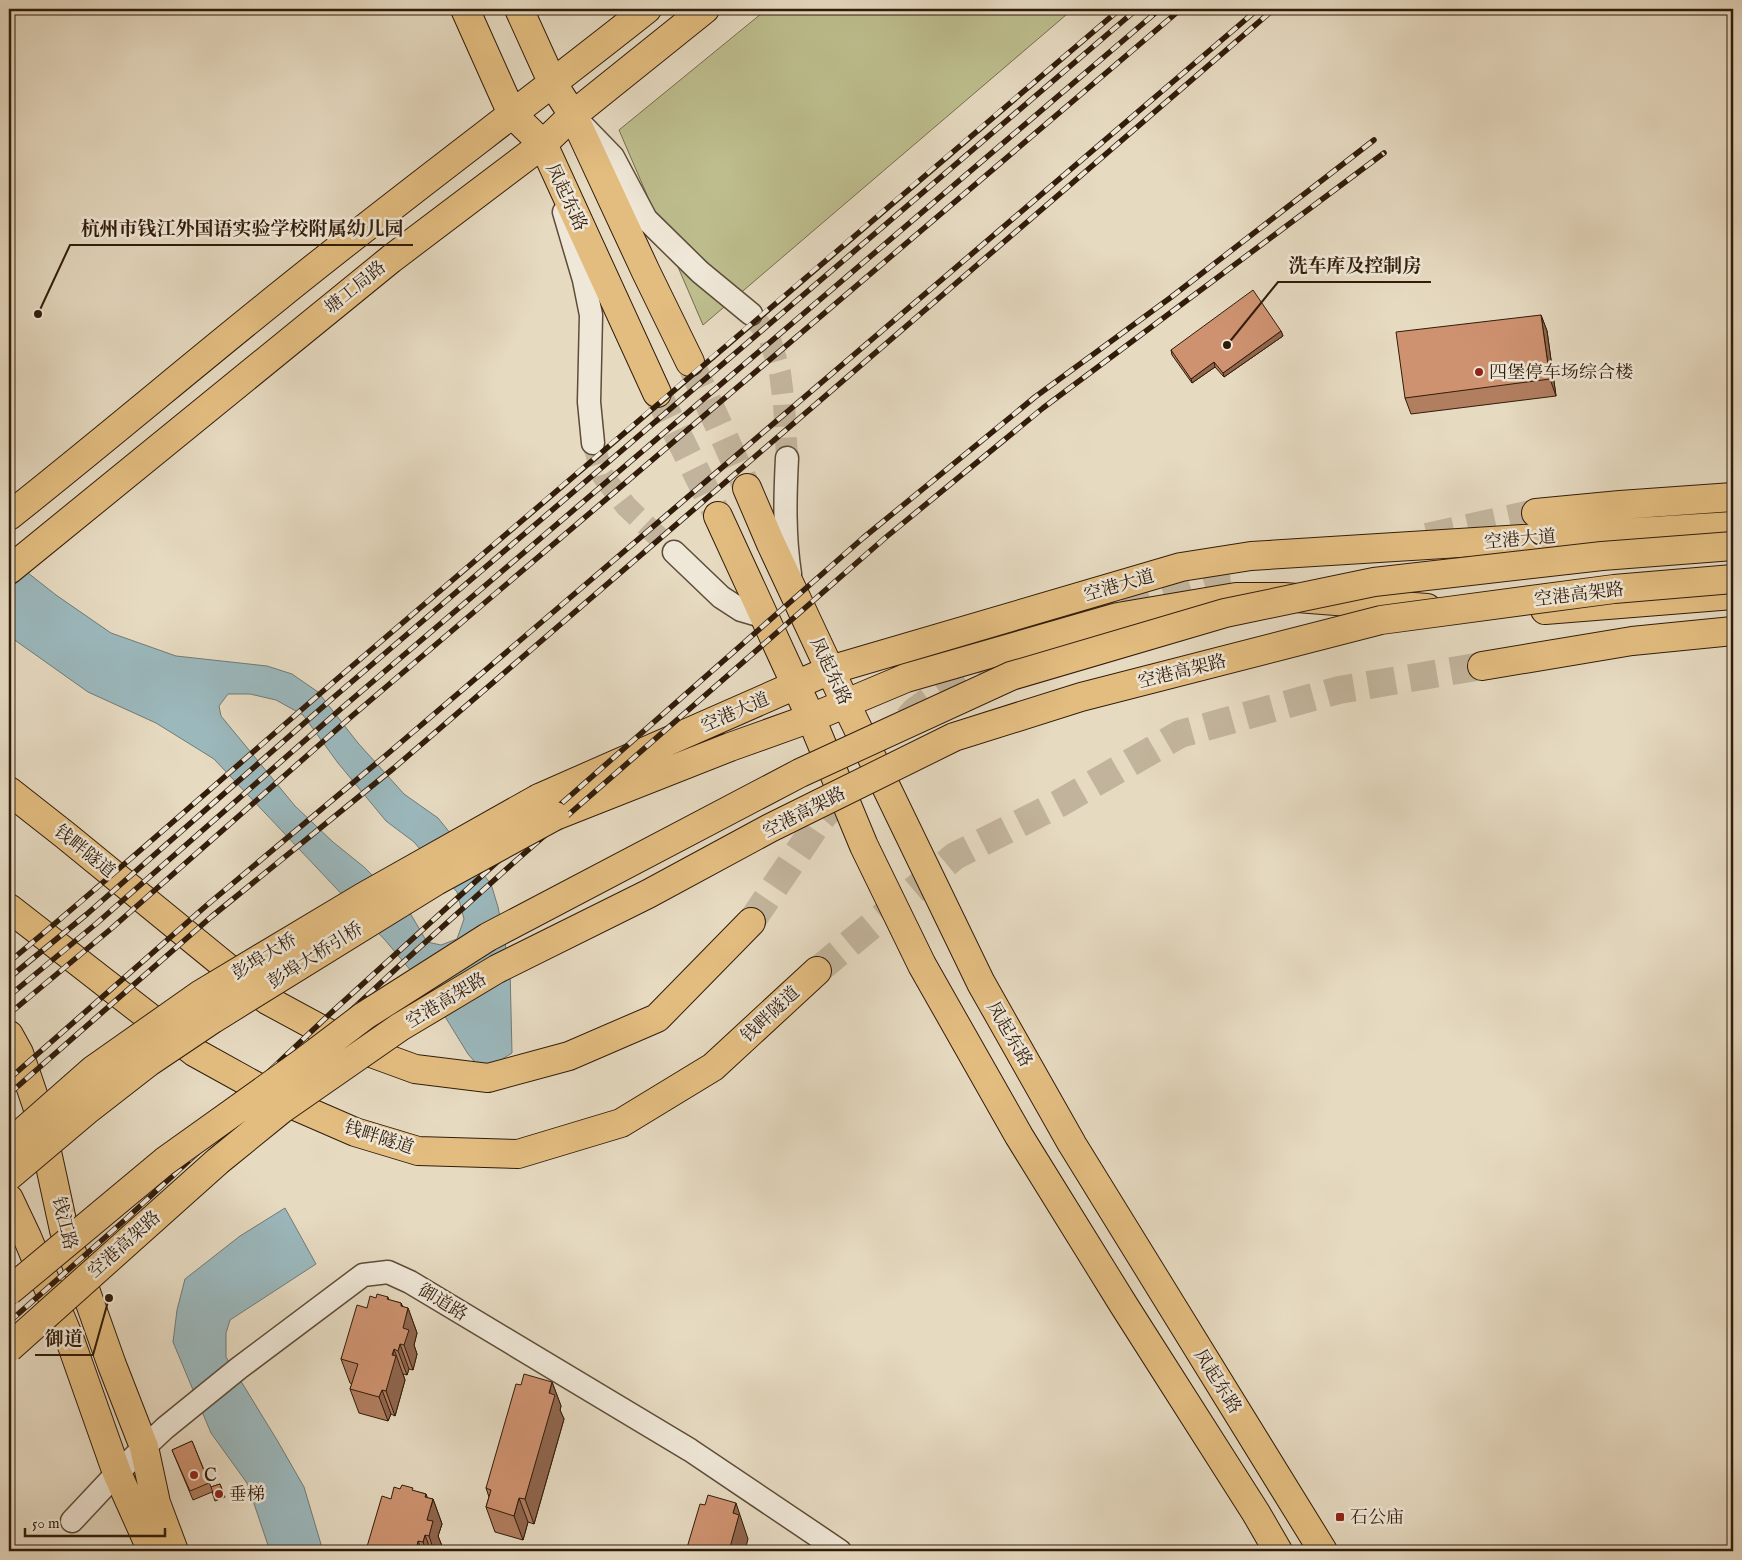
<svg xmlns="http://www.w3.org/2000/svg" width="1742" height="1560" font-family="'IM FELL English','Noto Serif SC',serif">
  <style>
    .green { fill: #bdbd8d; stroke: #776c4c }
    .water { fill: #9bb8bd; stroke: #717a75; fill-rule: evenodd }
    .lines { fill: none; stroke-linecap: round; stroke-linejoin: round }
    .minor-tunnel { stroke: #c2b49c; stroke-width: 22; stroke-dasharray: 22 11; stroke-linecap: butt }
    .major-tunnel { stroke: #c2b49c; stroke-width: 28; stroke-dasharray: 28 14; stroke-linecap: butt }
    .minor-casing { stroke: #5e4c38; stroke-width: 25 }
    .major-casing { stroke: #311c0a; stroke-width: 30 }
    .minor { stroke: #efe7d7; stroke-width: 22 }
    .major { stroke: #e3bd80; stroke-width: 28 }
    .rail-casing { stroke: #311c0a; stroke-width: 5.5 }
    .rail { stroke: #efe7d7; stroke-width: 4; stroke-dasharray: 11; stroke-linecap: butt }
    .major-bridge-casing { stroke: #311c0a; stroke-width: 30; stroke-linecap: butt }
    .highway-bridge-casing { stroke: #311c0a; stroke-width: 30; stroke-linecap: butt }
    .major-bridge { stroke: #e3bd80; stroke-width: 28 }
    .highway-bridge { stroke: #e3bd80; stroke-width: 28 }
    .wall { fill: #b17e60; stroke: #311c0a }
    .shaded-wall { fill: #90664e; stroke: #311c0a }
    .building { fill: #ce9270; stroke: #311c0a }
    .poi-dot { fill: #8f2418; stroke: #efe7d7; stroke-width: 2 }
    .labels { text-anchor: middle; stroke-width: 5; stroke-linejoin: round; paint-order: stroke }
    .street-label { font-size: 18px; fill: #311c0a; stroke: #efe7d7 }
    .poi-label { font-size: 18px; fill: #311c0a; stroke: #efe7d7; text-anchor: start }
    .leader { fill: none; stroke: #311c0a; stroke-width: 2 }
    .callout-dot { fill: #311c0a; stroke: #efe7d7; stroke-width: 2 }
    .callout-label { font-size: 19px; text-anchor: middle; font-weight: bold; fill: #311c0a; stroke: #efe7d7; stroke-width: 5; stroke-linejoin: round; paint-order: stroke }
  </style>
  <rect width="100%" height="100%" fill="#e6dac1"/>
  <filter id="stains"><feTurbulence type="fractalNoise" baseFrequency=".004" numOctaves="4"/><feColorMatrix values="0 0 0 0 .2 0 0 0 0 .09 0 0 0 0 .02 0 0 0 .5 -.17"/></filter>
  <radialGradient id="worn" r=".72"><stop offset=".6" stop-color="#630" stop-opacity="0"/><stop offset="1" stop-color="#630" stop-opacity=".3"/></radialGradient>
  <path class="green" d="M 767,9 L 1073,9 L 703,325 L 619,130 Z"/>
  <path class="water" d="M 9,558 L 56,595 L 111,633 L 176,656 L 267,666 L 292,674 L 318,692 L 358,743 L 404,794 L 438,818 L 491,884 L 498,907 L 510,969 L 512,1053 L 496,1063 L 481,1069 L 468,1054 L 433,997 L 385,940 L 214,759 L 156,723 L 88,692 L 9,636 ZM 228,694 L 250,694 L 276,700 L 303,715 L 338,763 L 386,821 L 414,842 L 457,892 L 464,919 L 457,939 L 441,945 L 427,942 L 410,913 L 364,867 L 333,842 L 295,806 L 221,716 L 219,706 Z
    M 285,1208 L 316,1264 L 230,1320 L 226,1333 L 226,1357 L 277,1440 L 304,1487 L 323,1551 L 270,1551 L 247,1483 L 211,1433 L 173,1342 L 177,1310 L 185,1279 L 240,1236 Z"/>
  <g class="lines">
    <path class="minor-tunnel" d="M 751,314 L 769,336 L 780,373 L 784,404 L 787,458
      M 593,443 L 603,476 L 626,506 L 674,552"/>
    <path class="major-tunnel" d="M 690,362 L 747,488
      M 657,393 L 718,516
      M 1427,537 L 1536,513
      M 1082,615 L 1215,574 L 1238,571
      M 908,719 L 915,711 L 993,654
      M 751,922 L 820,820 L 847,789
      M 817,971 L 955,856 L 1060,803 L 1180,734 L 1339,690 L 1482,666"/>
    <defs>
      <path id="minor" d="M 582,125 L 613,157 L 646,219 L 700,272 L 751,314
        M 564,212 L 584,280 L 591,315 L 589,402 L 593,443
        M 787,458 C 785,497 784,535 790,574
        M 674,552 L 721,597 L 741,610 L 765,617
        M 72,1521 L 117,1473 L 165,1428 L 239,1368 L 363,1275 L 388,1272 L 410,1282 L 690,1450 L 840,1551"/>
      <path id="major" d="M 465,9 L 512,114 L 543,144 L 657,393
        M 519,9 L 553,84 L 573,115 L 646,272 L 690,362
        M 747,488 L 771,544 L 846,704 L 981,983 L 1072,1144 L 1323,1551
        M 1536,513 L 1620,505 L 1733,497
        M 9,516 C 100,444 188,369 279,296 C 400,198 525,106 647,9
        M 718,516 L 811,718 L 864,846 L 922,965 L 1019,1136 L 1123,1304 L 1256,1513 L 1278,1551
        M 9,570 L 391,259 L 543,144 L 573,115 L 705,9
        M 1545,610 L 1733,595
        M 1482,666 L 1632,641 L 1733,631
        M 9,791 L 65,835 L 267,1000 L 352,1046 L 415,1069 L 488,1078 L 569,1056 L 657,1018 L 751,922
        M 539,798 L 830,670 L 1181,567 L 1251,556 L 1733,526
        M 555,816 L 730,747 L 811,718 L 906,678 L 1118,617 L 1236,597 L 1284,597 L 1427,608
        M 9,908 L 194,1052 L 279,1099 L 355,1132 L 418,1151 L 518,1154 L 621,1123 L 713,1067 L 817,971
        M 9,1035 L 19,1053 L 37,1106 L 64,1230 L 112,1365 L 144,1447 L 156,1503 L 174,1551
        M 9,1199 L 27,1237 L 70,1340 L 117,1473 L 152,1551"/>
    </defs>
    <use href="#minor" class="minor-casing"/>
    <use href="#major" class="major-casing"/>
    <use href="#minor" class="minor"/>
    <use href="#major" class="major"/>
    <defs>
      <path id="rail" d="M 9,962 C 120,870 228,773 337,679 C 598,455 859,231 1120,9
        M 9,978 L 87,914 L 334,697 L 1137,9
        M 9,996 L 97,923 L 343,707 L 1160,9
        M 9,1014 L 112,928 L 352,716 L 1181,9
        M 9,1079 L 207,905 L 385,756 L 1258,9
        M 9,1094 L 211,917 L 394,768 L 1274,9
        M 9,1306 L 187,1149 L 333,1011 L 562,803 L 863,538 L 1035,397 L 1170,298 L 1374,140
        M 9,1322 L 126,1219 L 398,967 L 511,865 L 885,538 L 1043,408 L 1384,153"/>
    </defs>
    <use href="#rail" class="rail-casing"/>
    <use href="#rail" class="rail"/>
    <defs>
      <path id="major-bridge" d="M 9,1144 L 93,1070 L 201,994 L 363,897 L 539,798
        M 9,1176 L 86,1111 L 149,1062 L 213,1019 L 436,881 L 555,816"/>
      <path id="highway-bridge" d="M 9,1291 L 165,1161 L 302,1063 L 364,1016 L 488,937 L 800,773 L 1011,676 L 1225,613 L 1374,582 L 1602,556 L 1733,546
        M 9,1348 L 218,1161 L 282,1109 L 400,1027 L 497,969 L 648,894 L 770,828 L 954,737 L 1081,697 L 1381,620 L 1614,589 L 1733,579"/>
    </defs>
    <use href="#major-bridge" class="major-bridge-casing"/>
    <use href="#highway-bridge" class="highway-bridge-casing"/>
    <use href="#major-bridge" class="major-bridge"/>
    <use href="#highway-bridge" class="highway-bridge"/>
  </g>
  <path class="wall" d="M 1541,315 L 1547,331 L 1556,396 L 1411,414 L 1405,398 Z
    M 1281,331 L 1283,336 L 1224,377 L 1215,367 L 1192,383 L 1172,355 L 1171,350 Z
    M 388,1297 L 389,1300 L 401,1303 L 403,1307 L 408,1308 L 417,1333 L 414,1345 L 417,1354 L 413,1370 L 409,1369 L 407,1375 L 403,1374 L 405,1380 L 395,1416 L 391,1414 L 388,1421 L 359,1413 L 350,1389 L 352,1384 L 350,1383 L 341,1359 L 367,1308 L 376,1298 Z
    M 552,1382 L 561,1406 L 560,1410 L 564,1419 L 534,1524 L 528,1522 L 523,1540 L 495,1532 L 486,1507 L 489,1497 L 486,1488 Z
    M 192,1441 L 211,1487 L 220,1484 L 225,1497 L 215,1501 L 212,1492 L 193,1500 L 172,1450 Z
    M 400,1489 L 414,1491 L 426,1494 L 427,1498 L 433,1499 L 442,1524 L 438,1536 L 442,1546 L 440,1551 L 367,1551 L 366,1550 L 391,1499 Z"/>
  <path class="shaded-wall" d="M 1541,315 L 1547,331 L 1556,396 L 1550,379 Z
    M 1281,331 L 1283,336 L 1224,377 L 1223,373 Z
    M 1214,362 L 1215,367 L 1192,383 L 1191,379 Z
    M 401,1303 L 406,1316 L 408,1308 L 417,1333 L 414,1345 L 417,1354 L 413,1370 L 404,1345 L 401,1306 Z
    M 400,1344 L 409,1369 L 407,1375 L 398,1351 Z
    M 394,1349 L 405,1380 L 395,1416 L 386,1391 Z
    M 552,1382 L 561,1406 L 560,1410 L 564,1419 L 534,1524 L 525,1499 Z
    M 382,1390 L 391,1414 L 388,1421 L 379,1397 Z
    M 426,1494 L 431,1507 L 433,1499 L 442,1524 L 438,1536 L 442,1546 L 440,1551 L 434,1551 L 429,1536 L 425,1497 Z
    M 519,1498 L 528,1522 L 523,1540 L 514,1516 Z
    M 736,1503 L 748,1539 L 745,1551 L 729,1551 L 733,1513 Z
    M 425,1535 L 431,1551 L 426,1551 L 423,1542 Z
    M 418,1541 L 421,1548 L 421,1547 L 422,1551 L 419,1551 L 417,1546 Z"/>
  <path class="building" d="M 1253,290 L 1281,331 L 1223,373 L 1214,362 L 1191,379 L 1171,350 Z
    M 1541,315 L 1550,379 L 1405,398 L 1396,332 Z
    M 377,1294 L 388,1297 L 387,1299 L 401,1303 L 401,1306 L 408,1308 L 403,1328 L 409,1330 L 404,1345 L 400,1344 L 398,1351 L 394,1349 L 392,1355 L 396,1356 L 386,1391 L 382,1390 L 379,1397 L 350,1389 L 358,1364 L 341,1359 L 357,1305 L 367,1308 L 370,1296 L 376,1298 Z
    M 524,1374 L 552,1382 L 549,1393 L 555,1395 L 525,1499 L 519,1498 L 514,1516 L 486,1507 L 491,1490 L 486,1488 L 516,1384 L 521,1385 Z
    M 192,1441 L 209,1483 L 190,1491 L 172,1450 Z
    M 220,1484 L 223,1493 L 214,1496 L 211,1487 Z
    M 402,1485 L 413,1488 L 412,1490 L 426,1494 L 425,1497 L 433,1499 L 427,1520 L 433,1521 L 429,1536 L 425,1535 L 423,1542 L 418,1541 L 417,1546 L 421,1547 L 420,1551 L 370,1551 L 366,1550 L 382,1496 L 391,1499 L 394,1487 L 400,1489 Z
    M 708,1495 L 736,1503 L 733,1513 L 739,1515 L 729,1551 L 686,1551 L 700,1504 L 705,1505 Z"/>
  <g class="poi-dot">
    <circle cx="1479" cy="372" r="5"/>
    <circle cx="194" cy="1475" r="5"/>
    <circle cx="219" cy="1494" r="5"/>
    <rect x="1335" y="1512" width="10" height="10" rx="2.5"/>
  </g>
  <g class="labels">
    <g class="street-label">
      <text transform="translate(567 197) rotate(65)" y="6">凤起东路</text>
      <text transform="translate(355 287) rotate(-39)" y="6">塘工局路</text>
      <text transform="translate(1520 539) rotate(-5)" y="6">空港大道</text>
      <text transform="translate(1119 585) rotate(-16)" y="6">空港大道</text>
      <text transform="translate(1579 594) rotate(-7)" y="6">空港高架路</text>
      <text transform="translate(831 671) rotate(65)" y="6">凤起东路</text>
      <text transform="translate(1182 671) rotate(-14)" y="6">空港高架路</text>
      <text transform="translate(735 712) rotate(-24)" y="6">空港大道</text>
      <text transform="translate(804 812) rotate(-27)" y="6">空港高架路</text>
      <text transform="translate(85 851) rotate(39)" y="6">钱畔隧道</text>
      <text transform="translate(315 955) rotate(-32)" y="6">彭埠大桥引桥</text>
      <text transform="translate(264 956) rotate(-31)" y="6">彭埠大桥</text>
      <text transform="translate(446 1000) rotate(-31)" y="6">空港高架路</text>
      <text transform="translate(770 1014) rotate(-43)" y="6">钱畔隧道</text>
      <text transform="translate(1010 1034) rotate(60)" y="6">凤起东路</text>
      <text transform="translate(379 1137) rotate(18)" y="6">钱畔隧道</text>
      <text transform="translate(65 1223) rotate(76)" y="6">钱江路</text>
      <text transform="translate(124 1244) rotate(-42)" y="6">空港高架路</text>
      <text transform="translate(443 1302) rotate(31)" y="6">御道路</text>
      <text transform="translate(1218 1381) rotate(58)" y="6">凤起东路</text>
    </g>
    <g class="poi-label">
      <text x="1489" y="378">四堡停车场综合楼</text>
      <text x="204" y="1481">C</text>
      <text x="229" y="1500">垂梯</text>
      <text x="1350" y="1523">石公庙</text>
    </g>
  </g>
  <path class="leader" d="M38 314L70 245H413M1227 345L1278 282H1431M109 1298L93 1355H35"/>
  <g class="callout-dot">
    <circle cx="38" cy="314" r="5"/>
    <circle cx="1227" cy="345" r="5"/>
    <circle cx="109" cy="1298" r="5"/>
  </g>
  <g class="callout-label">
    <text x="242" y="235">杭州市钱江外国语实验学校附属幼儿园</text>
    <text x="1355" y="272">洗车库及控制房</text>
    <text x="64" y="1345">御道</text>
  </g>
  <rect width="1742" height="1560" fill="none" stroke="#e6dac1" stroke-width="30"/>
  <rect x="10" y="10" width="1722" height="1540" fill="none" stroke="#311c0a" stroke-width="2.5"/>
  <rect x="15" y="15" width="1712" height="1530" fill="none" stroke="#311c0a"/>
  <path d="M25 1528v8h140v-8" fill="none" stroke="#311c0a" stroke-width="2.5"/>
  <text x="32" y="1528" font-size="15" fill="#311c0a" stroke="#efe7d7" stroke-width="4" paint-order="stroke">50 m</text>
  <rect width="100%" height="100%" filter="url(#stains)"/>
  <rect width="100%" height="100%" fill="url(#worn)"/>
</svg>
